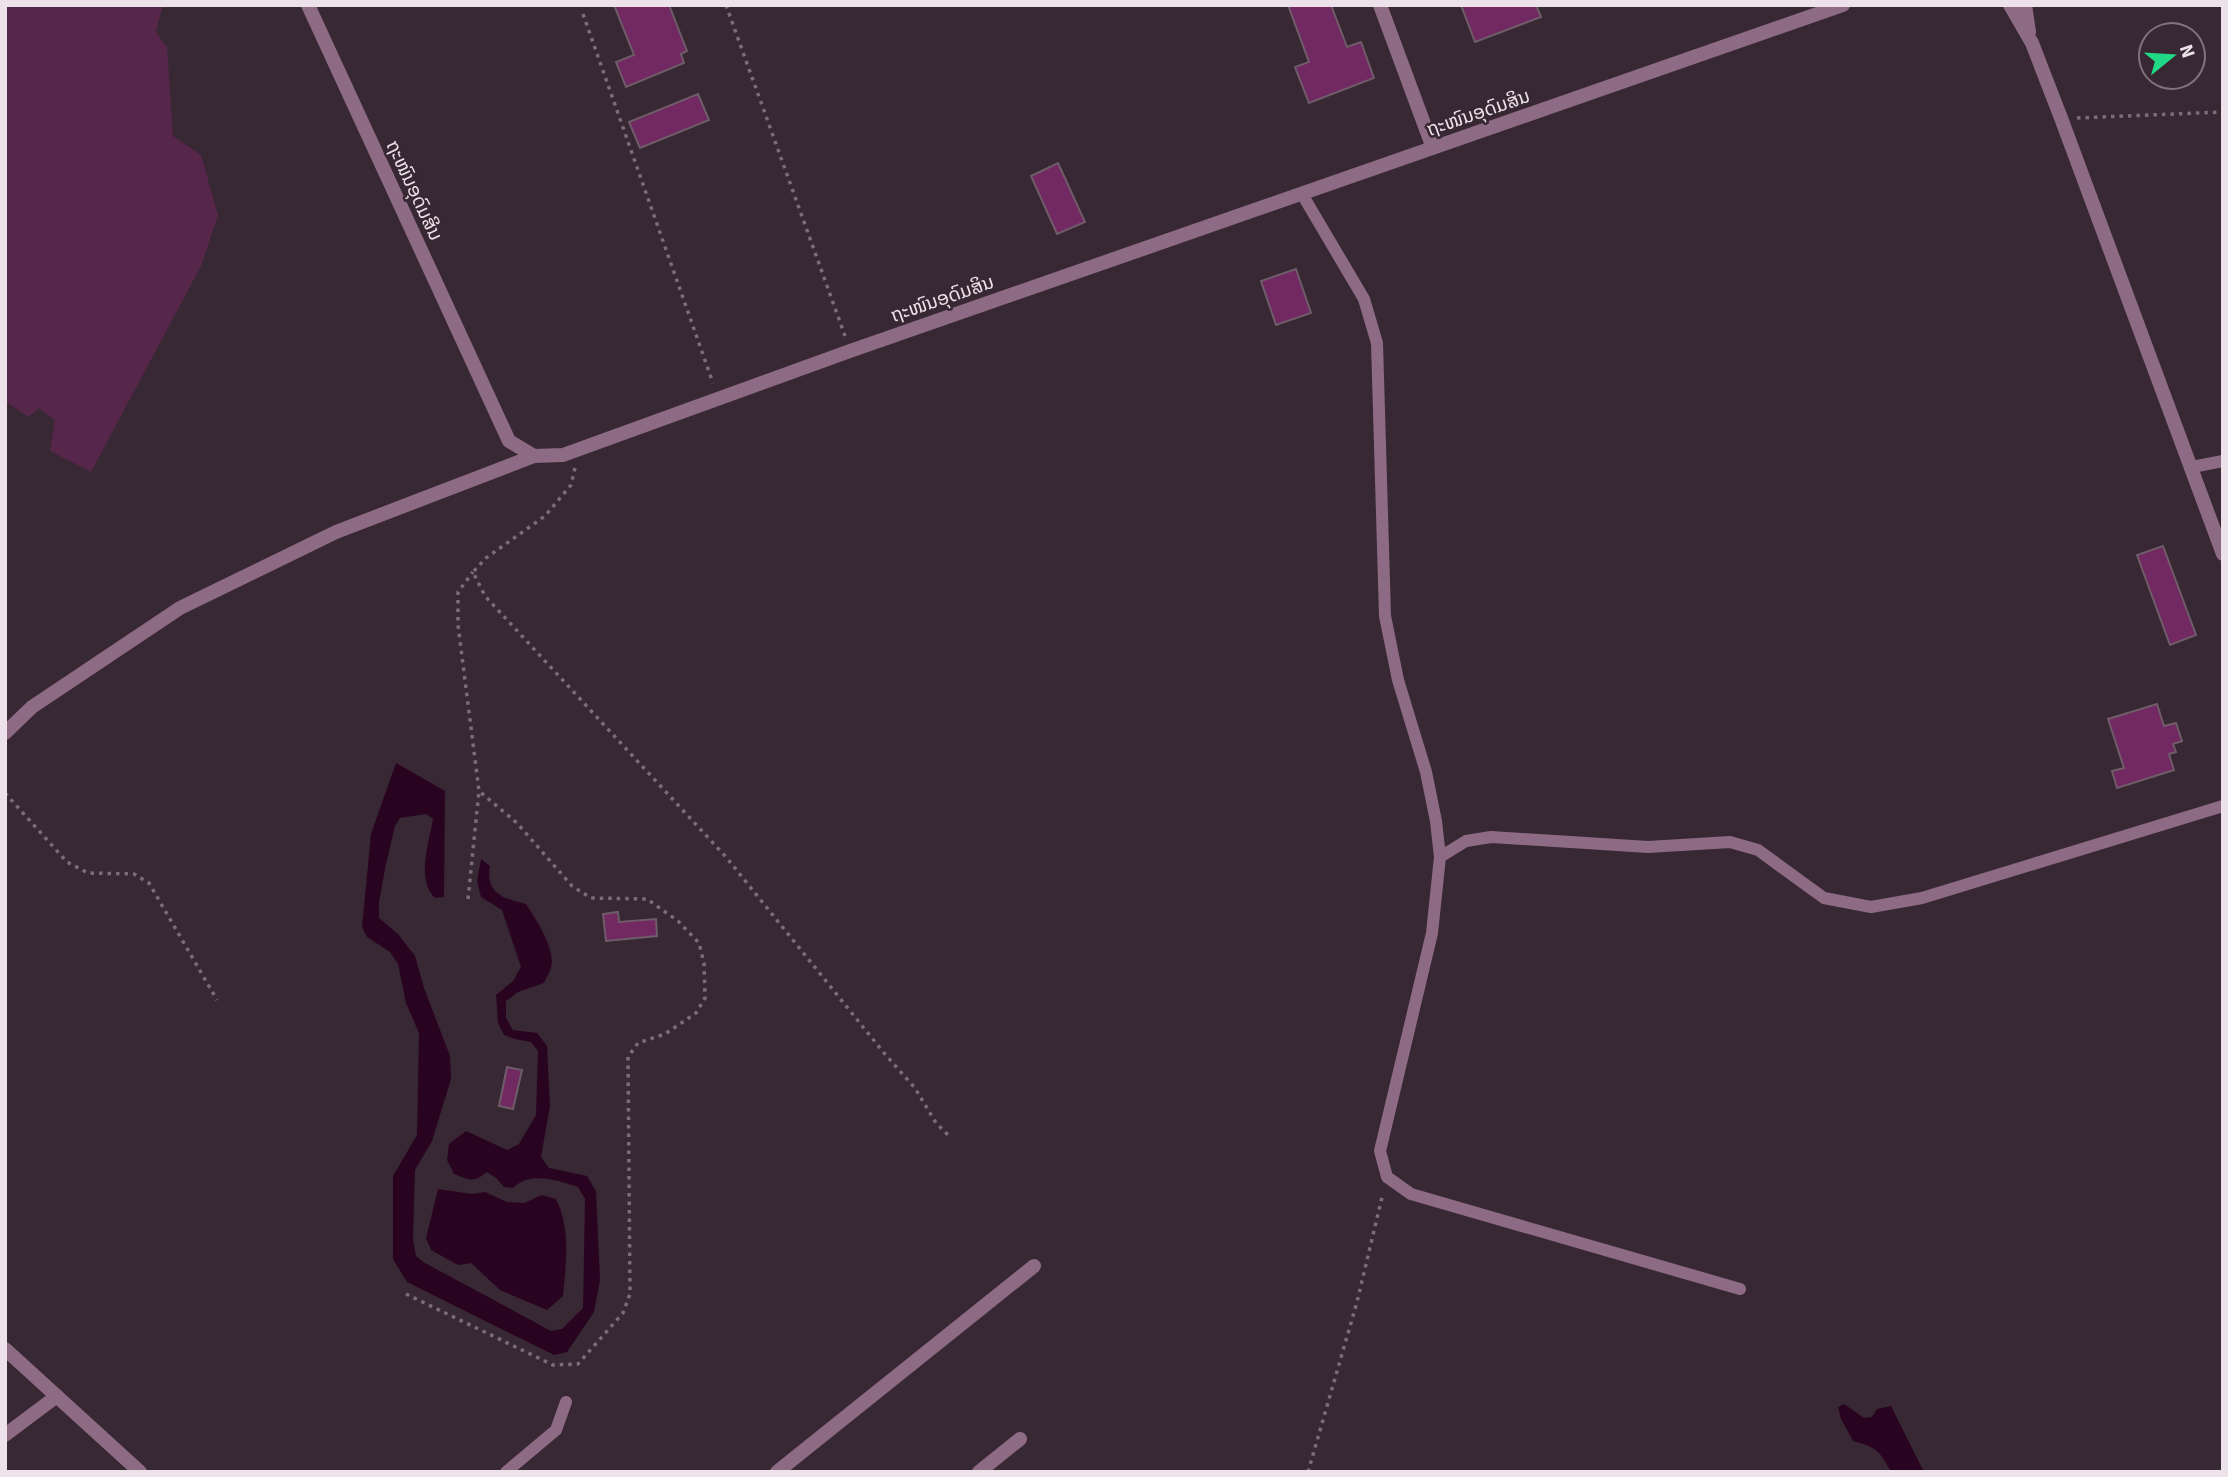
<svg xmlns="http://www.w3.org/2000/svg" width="2228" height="1477" font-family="'Source Sans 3','Noto Sans Lao',sans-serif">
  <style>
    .green { fill: #56264b }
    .water { fill: #290421 }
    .building { fill: #722962; stroke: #6e5c69; stroke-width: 2 }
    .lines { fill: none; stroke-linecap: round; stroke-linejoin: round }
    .path { stroke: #7b6d77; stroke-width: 3.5; stroke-dasharray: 3.5 5; stroke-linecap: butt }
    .service { stroke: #8e6b84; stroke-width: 12 }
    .minor { stroke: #8e6b84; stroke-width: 14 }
    .tertiary { stroke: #8e6b84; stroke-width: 14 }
    .labels { text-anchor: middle; stroke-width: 5; stroke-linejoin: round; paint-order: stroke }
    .street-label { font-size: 19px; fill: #ede2ea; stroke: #382833 }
  </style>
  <rect width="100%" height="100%" fill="#382833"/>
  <path class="green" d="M 5,5 L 163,5 L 156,32 L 167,47 L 173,136 L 201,155 L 218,215 L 201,266 L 91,472 L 50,451 L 55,420 L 39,408 L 28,417 L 5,401 Z"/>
  <path class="water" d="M 396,763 L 445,791 L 444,897 L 435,898 C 416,880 429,843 433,819 L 426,814 L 400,818 L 395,826 L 386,864 L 379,902 L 379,918 L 398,934 L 415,956 L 424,988 L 450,1056 L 451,1079 L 432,1141 L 415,1170 L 413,1240 L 416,1256 L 425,1263 L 551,1331 L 562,1329 L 583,1308 L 585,1199 L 578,1187 C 557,1180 530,1171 513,1188 L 504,1187 L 496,1178 L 487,1172 C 473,1183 470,1180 454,1174 L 447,1160 L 449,1144 L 466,1131 L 507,1150 L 519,1144 L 536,1115 L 538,1051 L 531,1042 L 515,1039 L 504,1035 L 498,1023 L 496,995 L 513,981 L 521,967 L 502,910 L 481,897 L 477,881 L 481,859 L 490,866 C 485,893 504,899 526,904 C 535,918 556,949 551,967 C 550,973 546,978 544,983 L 518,992 L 506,1001 L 506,1018 L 513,1030 L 537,1033 L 547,1046 L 550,1106 L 541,1157 L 549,1168 L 587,1176 L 596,1191 L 600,1280 L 594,1312 L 567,1352 L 554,1355 L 407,1282 L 393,1259 L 393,1176 L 417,1135 L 419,1033 L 406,1003 L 398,964 L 390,952 L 367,937 L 362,927 L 371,834 Z
    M 438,1189 L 472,1194 L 485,1192 L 507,1202 L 524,1203 L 542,1195 L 556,1199 C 571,1229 566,1263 563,1296 L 547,1310 L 500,1290 L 471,1263 L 458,1265 L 431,1250 L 426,1238 Z
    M 1844,1404 L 1864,1418 L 1872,1417 L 1877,1409 L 1891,1406 L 1924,1472 L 1891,1472 C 1880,1451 1876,1447 1853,1441 L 1841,1419 L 1838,1407 Z"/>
  <path class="building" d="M 614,5 L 669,5 L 687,51 L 681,54 L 684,63 L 626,87 L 616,62 L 634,55 Z
    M 1288,5 L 1331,5 L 1347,47 L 1361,42 L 1374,78 L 1309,103 L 1295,67 L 1309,62 Z
    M 1461,5 L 1536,5 L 1541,17 L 1475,42 Z
    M 698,94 L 709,120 L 640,148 L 629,122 Z
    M 1058,163 L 1085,222 L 1057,234 L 1031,176 Z
    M 1296,269 L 1311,313 L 1276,325 L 1261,281 Z
    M 2163,546 L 2196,635 L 2170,645 L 2137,555 Z
    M 2157,704 L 2164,726 L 2176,723 L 2182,741 L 2173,744 L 2176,752 L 2169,754 L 2174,770 L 2117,788 L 2112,771 L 2124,768 L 2108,719 Z
    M 618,912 L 619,922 L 656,919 L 657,936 L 606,941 L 603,914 Z
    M 507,1067 L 522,1070 L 513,1109 L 499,1106 Z"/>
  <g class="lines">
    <path class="path" d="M 726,5 L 845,336
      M 583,14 L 713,383
      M 2077,118 L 2223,112
      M 575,468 L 571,485 L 545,516 L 486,558 L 473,572 L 485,596 L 726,857 L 884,1053 L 915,1088 L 936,1123 L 948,1135
      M 5,793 L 67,862 L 88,873 L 134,874 L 149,883 L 217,1000
      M 468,899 L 479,791 L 458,625 L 458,592 L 473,572
      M 406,1294 L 553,1365 L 578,1364 L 623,1313 L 630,1294 L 628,1057 L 638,1043 L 665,1034 L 696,1013 L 705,998 L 704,963 L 699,943 L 678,921 L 647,899 L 591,898 L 572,886 L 517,823 L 479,791
      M 1308,1472 L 1357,1302 L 1383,1193"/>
    <path class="service" d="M 1302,194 L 1364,299 L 1377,343 L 1385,616 L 1398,680 L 1426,772 L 1436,821 L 1440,857 L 1432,933 L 1380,1151 L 1387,1177 L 1411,1194 L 1740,1289
      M 2192,467 L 2223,461
      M 1440,857 L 1466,841 L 1491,837 L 1648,847 L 1730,842 L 1758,850 L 1824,898 L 1871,907 L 1922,898 L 2223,806
      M 506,1472 L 556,1430 L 566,1402"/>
    <path class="minor" d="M 308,5 L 509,441 L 534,456 L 563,455 L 850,351 L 1843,5
      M 1380,5 L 1433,148
      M 5,733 L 32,707 L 180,608 L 336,532 L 534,456
      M 5,1349 L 140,1472
      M 5,1435 L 57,1396
      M 777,1472 L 1034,1266
      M 979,1472 L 1020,1439"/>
    <path class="tertiary" d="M 2010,5 L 2032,43 L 2061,118 L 2223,554
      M 2025,5 L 2029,32"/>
  </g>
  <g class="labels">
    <g class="street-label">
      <text transform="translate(1478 112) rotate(-19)" y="7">ຖະໜົນອຸດົມສິນ</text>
      <text transform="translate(415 190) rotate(65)" y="7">ຖະໜົນອຸດົມສິນ</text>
      <text transform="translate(942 298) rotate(-19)" y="7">ຖະໜົນອຸດົມສິນ</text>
    </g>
  </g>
  <rect width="2228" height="1477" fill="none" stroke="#ede2ea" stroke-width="14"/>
  <g transform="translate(2172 56) rotate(72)"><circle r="33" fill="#382833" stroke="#80727c" stroke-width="2"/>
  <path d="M0-5L12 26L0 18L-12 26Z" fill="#21d887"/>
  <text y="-10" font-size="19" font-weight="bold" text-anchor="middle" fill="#ede2ea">N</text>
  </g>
</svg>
